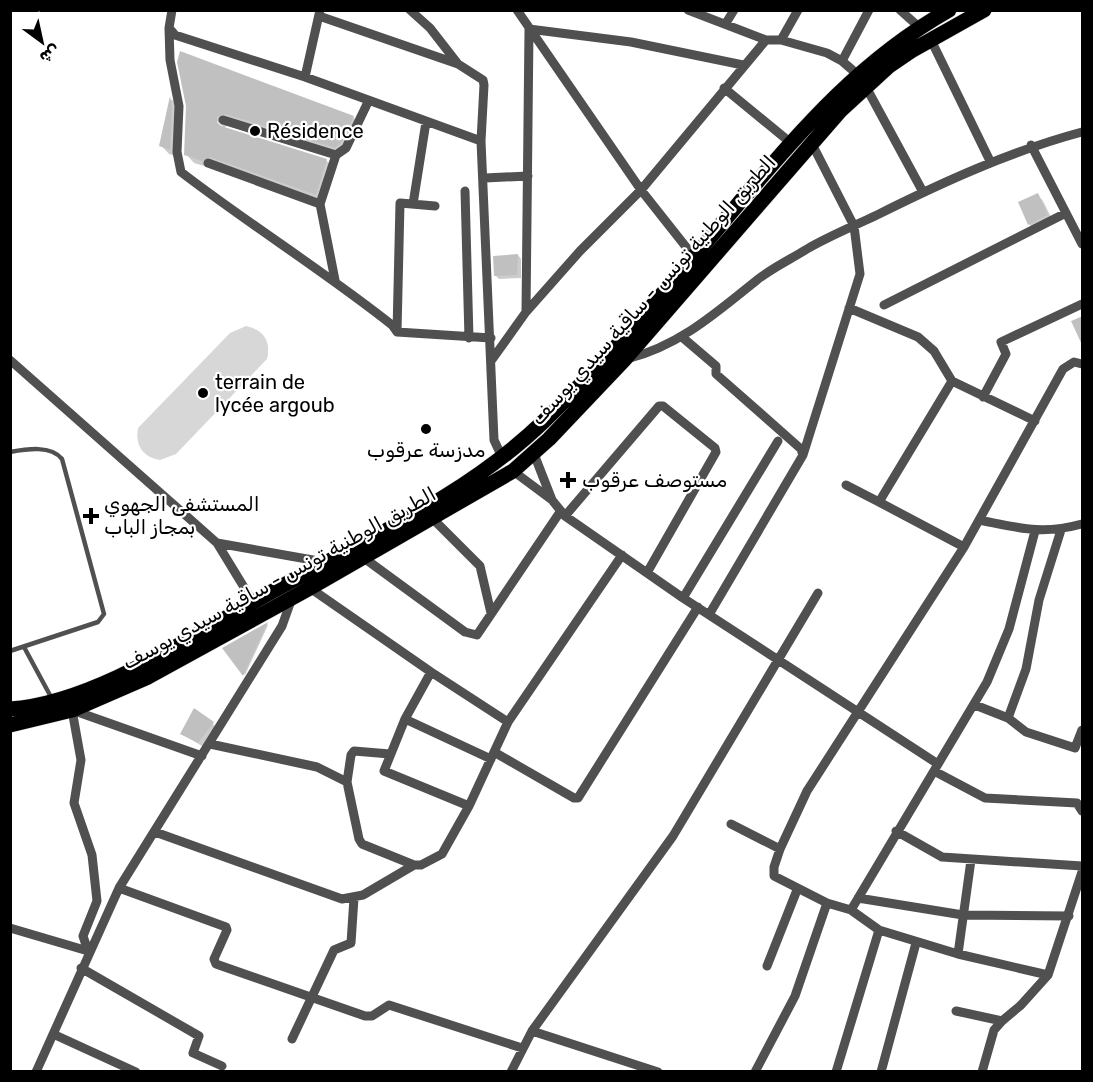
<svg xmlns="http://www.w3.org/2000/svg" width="1093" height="1082" font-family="Rubik,'Noto Sans Arabic',sans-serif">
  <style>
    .green { fill: #d7d7d7 }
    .shadow { fill: #0003 }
    .building { fill: #c0c0c0 }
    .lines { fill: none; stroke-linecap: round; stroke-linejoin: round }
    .primary-casing { stroke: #dbdbdb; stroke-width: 16 }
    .service { stroke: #505050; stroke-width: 4.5 }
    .minor { stroke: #505050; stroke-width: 9 }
    .primary { stroke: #000; stroke-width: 15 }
    .poi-dot { fill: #000; stroke: #fff; stroke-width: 2 }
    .labels { text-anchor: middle; stroke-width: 4.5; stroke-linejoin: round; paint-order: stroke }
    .poi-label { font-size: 20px; fill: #000; stroke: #fff; text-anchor: start }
    .street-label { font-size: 20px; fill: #000; stroke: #fff }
  </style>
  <rect width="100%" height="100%" fill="#fff"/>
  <path class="green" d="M 246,326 C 264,330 271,341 267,359 L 176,454 L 160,460 C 142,457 135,445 138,428 L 230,333 Z"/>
  <path class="shadow" d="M 171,99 L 178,105 L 178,157 L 169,154 L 161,145 Z
    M 187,106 L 353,117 L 361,125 L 344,155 L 234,121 L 224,128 L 212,116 L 210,118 L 224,129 L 327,161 L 335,169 L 324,202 L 194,163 L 186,154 Z
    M 1038,195 L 1043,201 L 1053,221 L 1035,230 L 1029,224 Z
    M 518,255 L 521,259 L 521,278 L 499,279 L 495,275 Z
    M 267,624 L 268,625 L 245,675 L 224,648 Z
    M 195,710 L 219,729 L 205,748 L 181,733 Z"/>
  <path class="building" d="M 180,51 L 354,116 L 341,143 L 335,148 L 225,114 L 217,117 L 217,122 L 221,126 L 327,159 L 316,195 L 210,157 L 202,161 L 184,155 L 186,106 L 177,62 Z
    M 170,96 L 172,107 L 170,150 L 159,146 Z
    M 1038,193 L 1048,215 L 1028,225 L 1018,202 Z
    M 518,254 L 517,275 L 494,276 L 493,256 Z
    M 1083,316 L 1083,347 L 1071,321 Z
    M 268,622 L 256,648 L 243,676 L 222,648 Z
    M 194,708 L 214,722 L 198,743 L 180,734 Z"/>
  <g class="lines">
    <defs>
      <path id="primary" d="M 10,709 C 89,704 182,643 250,604 C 349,547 460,502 544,421 C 614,354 676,278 739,203 C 804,127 861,60 949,10
        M 10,725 L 72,710 L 148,677 L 310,588 L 513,471 L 549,439 L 624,360 L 840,111 L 889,66 L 911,51 L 984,10"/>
    </defs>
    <use href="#primary" class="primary-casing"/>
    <path class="service" d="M 10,452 C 27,449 51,445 62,459 L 104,614 L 98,622 L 10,651
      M 24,647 L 51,697"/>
    <path class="minor" d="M 172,10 L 169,28 L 175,35 L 305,77 L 481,141
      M 410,10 L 430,28 L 458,64 L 483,80 L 484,85 L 481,141 L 494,440 L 502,457
      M 517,10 L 641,190 L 694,257
      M 688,10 L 766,40 L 781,40 L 827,53 L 842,61 L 857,74
      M 900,10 L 919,27
      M 319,16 L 458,64
      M 726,23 L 734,10
      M 169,28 L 170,60 L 179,106 L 177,152 L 181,172 C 250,225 324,271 392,325 L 397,332
      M 930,38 L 991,163
      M 781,40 L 798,10
      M 842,61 L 869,10
      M 305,77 L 320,10
      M 866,87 L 923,192
      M 724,88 L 791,143
      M 223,120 L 336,155 L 346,148 L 368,102
      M 1031,145 L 1082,244
      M 208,163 L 320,204 L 336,155
      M 485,178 L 528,176
      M 465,191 L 469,338
      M 320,204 L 335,280
      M 413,204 L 426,122
      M 884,305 L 1066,213
      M 849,308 L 918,337 L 934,351 L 952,381
      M 526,312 L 529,29 L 631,42 L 743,65
      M 397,332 L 400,203 L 435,206
      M 397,332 L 491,338
      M 682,337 L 716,366 L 716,374 L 801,449 L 803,455
      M 627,359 C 679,346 716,313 757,280 C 772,268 791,259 807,249 C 829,236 854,226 877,215 C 943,182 1011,151 1082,132
      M 10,360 L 217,543 L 253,602
      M 491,361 L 526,312 L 580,251 L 641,190 L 766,40
      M 983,397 L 1006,354 L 1001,342 L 1082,304
      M 534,454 L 552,500 L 565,516 L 683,598 L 938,764
      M 513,471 L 552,500
      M 846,485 L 879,502
      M 565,516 L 659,406 L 663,406 L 715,448 L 716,452 L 648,571
      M 432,518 L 480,566 L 491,613
      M 979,520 C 1020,528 1041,535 1082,524
      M 1035,531 L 1009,629 L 987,682 L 851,910 L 879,930 L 958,954 L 1048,975
      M 217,543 L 324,562
      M 964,547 L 879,502 L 952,381 L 1035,421
      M 364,558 L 465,632 L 477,635 L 560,512
      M 310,588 L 431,672 L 508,722
      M 683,598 L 778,441
      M 710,613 L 803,455 L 860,274 L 854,226 L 811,142
      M 431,672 L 405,719 L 384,771 L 469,806
      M 975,705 L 1008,718 L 1026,732 L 1075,748 L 1082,730
      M 72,710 L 81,760 L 74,803 L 92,855 L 97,901 L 83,936 L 88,951
      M 72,710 L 202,756
      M 1008,718 L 1026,669 L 1039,600 L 1061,530
      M 405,719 L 491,759
      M 210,744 L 317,767 L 347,782 L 359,839 L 362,844 L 414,865 L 421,865 L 442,854 L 469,806 L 508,722 L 622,555
      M 494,752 L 574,798 L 578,798 L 698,607
      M 934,771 L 985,798 L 1077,803 L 1082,811
      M 347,782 L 351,755 L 354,751 L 390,754
      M 731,824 L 780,849
      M 896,831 L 942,857 L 1082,866
      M 155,832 L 342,899 L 363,895 L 414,865
      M 119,888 L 226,927 L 227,930 L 214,959 L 216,964 L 365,1016 L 372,1016 L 389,1005 L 522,1048
      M 858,898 L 963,915 L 1069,916
      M 851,910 L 827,903 L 774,876 L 774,867 L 780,849 L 807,791 L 964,547 L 1063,369 L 1074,362 L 1082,364
      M 10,928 L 88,951
      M 958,954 L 971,860
      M 767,966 L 797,890
      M 81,968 L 199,1036 L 193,1053 L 222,1066
      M 956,1011 L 1002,1021 L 1021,1005 L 1048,975 L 1082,872
      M 532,1031 L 658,1072
      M 53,1034 L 136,1072
      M 292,1039 L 334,950 L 351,943 L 354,898
      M 36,1072 L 119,888 L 282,626 L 292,598
      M 511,1072 L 532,1031 L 673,836 L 818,593
      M 755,1072 L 795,996 L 827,903
      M 836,1072 L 879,930
      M 881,1072 L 916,943
      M 982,1072 L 994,1030 L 1002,1021"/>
    <use href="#primary" class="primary"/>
  </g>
  <g class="poi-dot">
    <circle cx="255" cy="131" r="6"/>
    <circle cx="203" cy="393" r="6"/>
    <circle cx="426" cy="429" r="6"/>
    <path d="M565 471h6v6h6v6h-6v6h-6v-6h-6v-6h6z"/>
    <path d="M88 507h6v6h6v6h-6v6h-6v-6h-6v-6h6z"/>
  </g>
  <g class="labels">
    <g class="poi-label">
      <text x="267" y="138">Résidence</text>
      <text x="215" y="389">terrain de<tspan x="215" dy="23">lycée argoub</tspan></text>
      <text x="426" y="457" text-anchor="middle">مدزسة عرقوب</text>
      <text x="582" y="487">مستوصف عرقوب</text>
      <text x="104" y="511">المستشفى الجهوي<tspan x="104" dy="23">بمجاز الباب</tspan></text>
    </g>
    <g class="street-label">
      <text transform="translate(653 290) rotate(-48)" y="7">الطريق الوطنية تونس - ساقية سيدي يوسف</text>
      <text transform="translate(279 578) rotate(-29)" y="7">الطريق الوطنية تونس - ساقية سيدي يوسف</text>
    </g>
  </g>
  <rect width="1093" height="1082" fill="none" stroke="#000000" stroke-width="24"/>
  <g transform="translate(42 42) rotate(147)" stroke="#ffffff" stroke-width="4.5" paint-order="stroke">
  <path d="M0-4.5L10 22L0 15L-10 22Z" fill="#000000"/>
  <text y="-9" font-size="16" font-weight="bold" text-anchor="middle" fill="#000000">ش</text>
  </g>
</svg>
